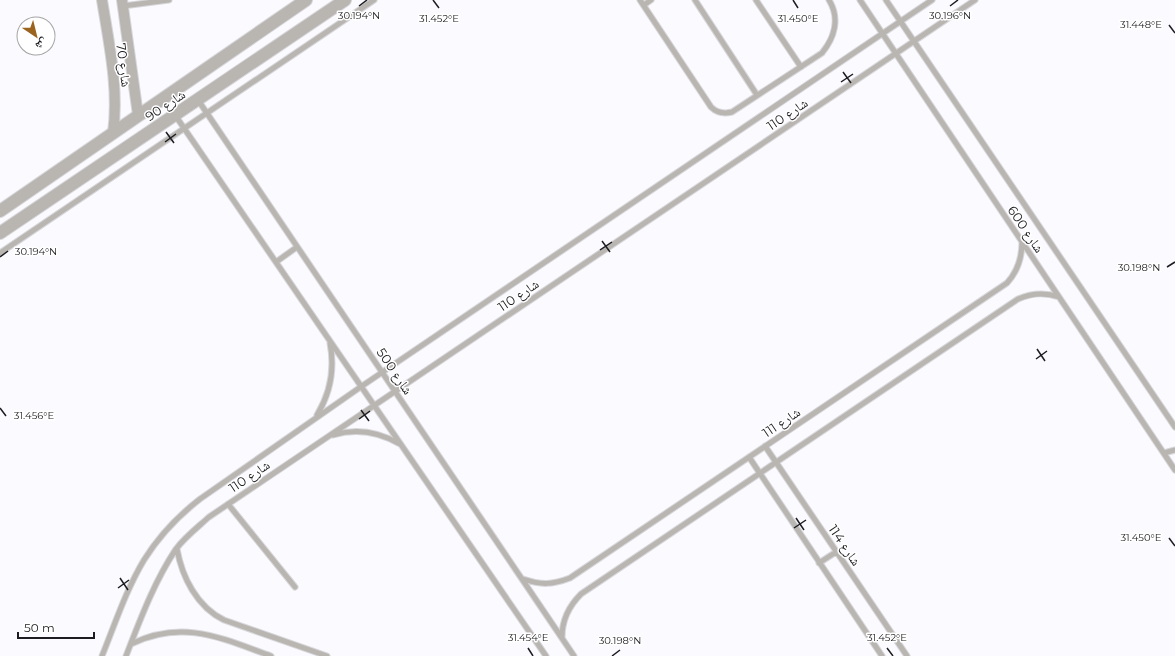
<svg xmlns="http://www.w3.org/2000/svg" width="1175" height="656" font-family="Montserrat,'Noto Naskh Arabic',sans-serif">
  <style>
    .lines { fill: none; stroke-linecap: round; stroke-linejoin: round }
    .service-casing { stroke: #d7d7db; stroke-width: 7 }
    .minor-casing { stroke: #d7d7db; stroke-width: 12 }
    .tertiary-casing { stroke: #d7d7db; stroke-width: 14 }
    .service { stroke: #b9b5b1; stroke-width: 5 }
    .minor { stroke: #b9b5b1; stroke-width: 10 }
    .tertiary { stroke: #b9b5b1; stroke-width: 12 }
    .ticks { fill: none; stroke: #1d1d21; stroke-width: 1.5 }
    .labels { text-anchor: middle; stroke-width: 3; stroke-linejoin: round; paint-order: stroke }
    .street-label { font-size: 13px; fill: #1d1d21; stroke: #fff }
    .ticks-label { font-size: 10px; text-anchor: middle; fill: #1d1d21; stroke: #fff; stroke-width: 3; stroke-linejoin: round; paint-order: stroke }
  </style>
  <rect width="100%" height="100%" fill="#fafaff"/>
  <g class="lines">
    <defs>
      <path id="service" d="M 640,0 L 711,107 C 717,113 724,114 732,112 L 822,53 C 835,37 840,18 829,0
        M 695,0 L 757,95
        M 756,0 L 801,67
        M 860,0 L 1175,470
        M 886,0 L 1175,427
        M 644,5 L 651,0
        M 123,6 L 169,0
        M 198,100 L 574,656
        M 175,115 L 546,656
        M 0,253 L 374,0
        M 276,262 L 297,247
        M 317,415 C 331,392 335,369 330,343
        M 333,435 C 356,428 379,432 400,444
        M 765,446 L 907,656
        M 1164,453 L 1175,450
        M 749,457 L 882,656
        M 228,504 L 295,587
        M 177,549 C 182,577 197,607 224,620 L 327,656
        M 819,563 L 836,552
        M 523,579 C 541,585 552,585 570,578 L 1007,283 C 1018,271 1022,258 1022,242
        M 562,637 C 562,619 569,606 581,594 L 1018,299 C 1032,293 1044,292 1059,297
        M 131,644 C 183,619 221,638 271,656
        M 102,656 C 115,624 126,590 144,560 C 159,536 178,516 200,499 L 362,386 L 932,0
        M 126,656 C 140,620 154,582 176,549 C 185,537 198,527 209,517 L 975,0"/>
      <path id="minor" d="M 102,0 C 109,44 119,89 113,133
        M 122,0 L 138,115"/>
      <path id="tertiary" d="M 0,211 L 306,0
        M 0,233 L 345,0"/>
    </defs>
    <use href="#service" class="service-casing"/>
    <use href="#minor" class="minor-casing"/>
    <use href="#tertiary" class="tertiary-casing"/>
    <use href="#service" class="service"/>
    <use href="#minor" class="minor"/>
    <use href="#tertiary" class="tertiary"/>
  </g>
  <path class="ticks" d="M 433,0 L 439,8M 793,0 L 798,8M 359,6 L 367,0M 950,6 L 958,0M 1169,25 L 1175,33M 843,72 L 851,83M 841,82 L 853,74M 166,132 L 174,143M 165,142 L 176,134M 602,241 L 610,252M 600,250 L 612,242M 0,257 L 8,251M 1167,267 L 1175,262M 1037,349 L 1045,361M 1036,359 L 1047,351M 0,408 L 6,416M 361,410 L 369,421M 359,419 L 370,411M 796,518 L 804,530M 794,528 L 806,520M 1169,538 L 1175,546M 120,578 L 128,590M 118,588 L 129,580M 528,648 L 533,656M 887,648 L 893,656M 612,656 L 620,650"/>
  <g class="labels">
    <g class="street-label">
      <text transform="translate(124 65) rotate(83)" y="5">شارع 70</text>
      <text transform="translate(165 105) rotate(-34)" y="5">شارع 90</text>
      <text transform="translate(787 114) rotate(-34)" y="5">شارع 110</text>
      <text transform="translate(1026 229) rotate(56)" y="5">شارع 600</text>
      <text transform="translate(518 295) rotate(-34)" y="5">شارع 110</text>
      <text transform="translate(395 371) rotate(56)" y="5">شارع 500</text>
      <text transform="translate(781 422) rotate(-34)" y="5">شارع 111</text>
      <text transform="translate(249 476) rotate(-34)" y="5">شارع 110</text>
      <text transform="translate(845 545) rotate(56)" y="5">شارع 114</text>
    </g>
  </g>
  <g class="ticks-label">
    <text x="359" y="19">30.194°N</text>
    <text x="950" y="19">30.196°N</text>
    <text x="798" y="22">31.450°E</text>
    <text x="439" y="22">31.452°E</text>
    <text x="1141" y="28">31.448°E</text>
    <text x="36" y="255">30.194°N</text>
    <text x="1139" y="271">30.198°N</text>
    <text x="34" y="419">31.456°E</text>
    <text x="1141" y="541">31.450°E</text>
    <text x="528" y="641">31.454°E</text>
    <text x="887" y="641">31.452°E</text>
    <text x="620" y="644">30.198°N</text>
  </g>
  <g transform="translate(36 36) rotate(145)"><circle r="19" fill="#ffffff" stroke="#a5a5a6"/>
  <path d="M0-3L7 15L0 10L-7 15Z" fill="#9b641e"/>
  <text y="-6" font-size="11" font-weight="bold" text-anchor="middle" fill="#1d1d21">ش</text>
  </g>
  <path d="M18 632v6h76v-6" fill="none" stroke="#1d1d21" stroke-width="2"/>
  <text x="24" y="632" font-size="12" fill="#1d1d21" stroke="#ffffff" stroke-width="3" paint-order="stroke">50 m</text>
</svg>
